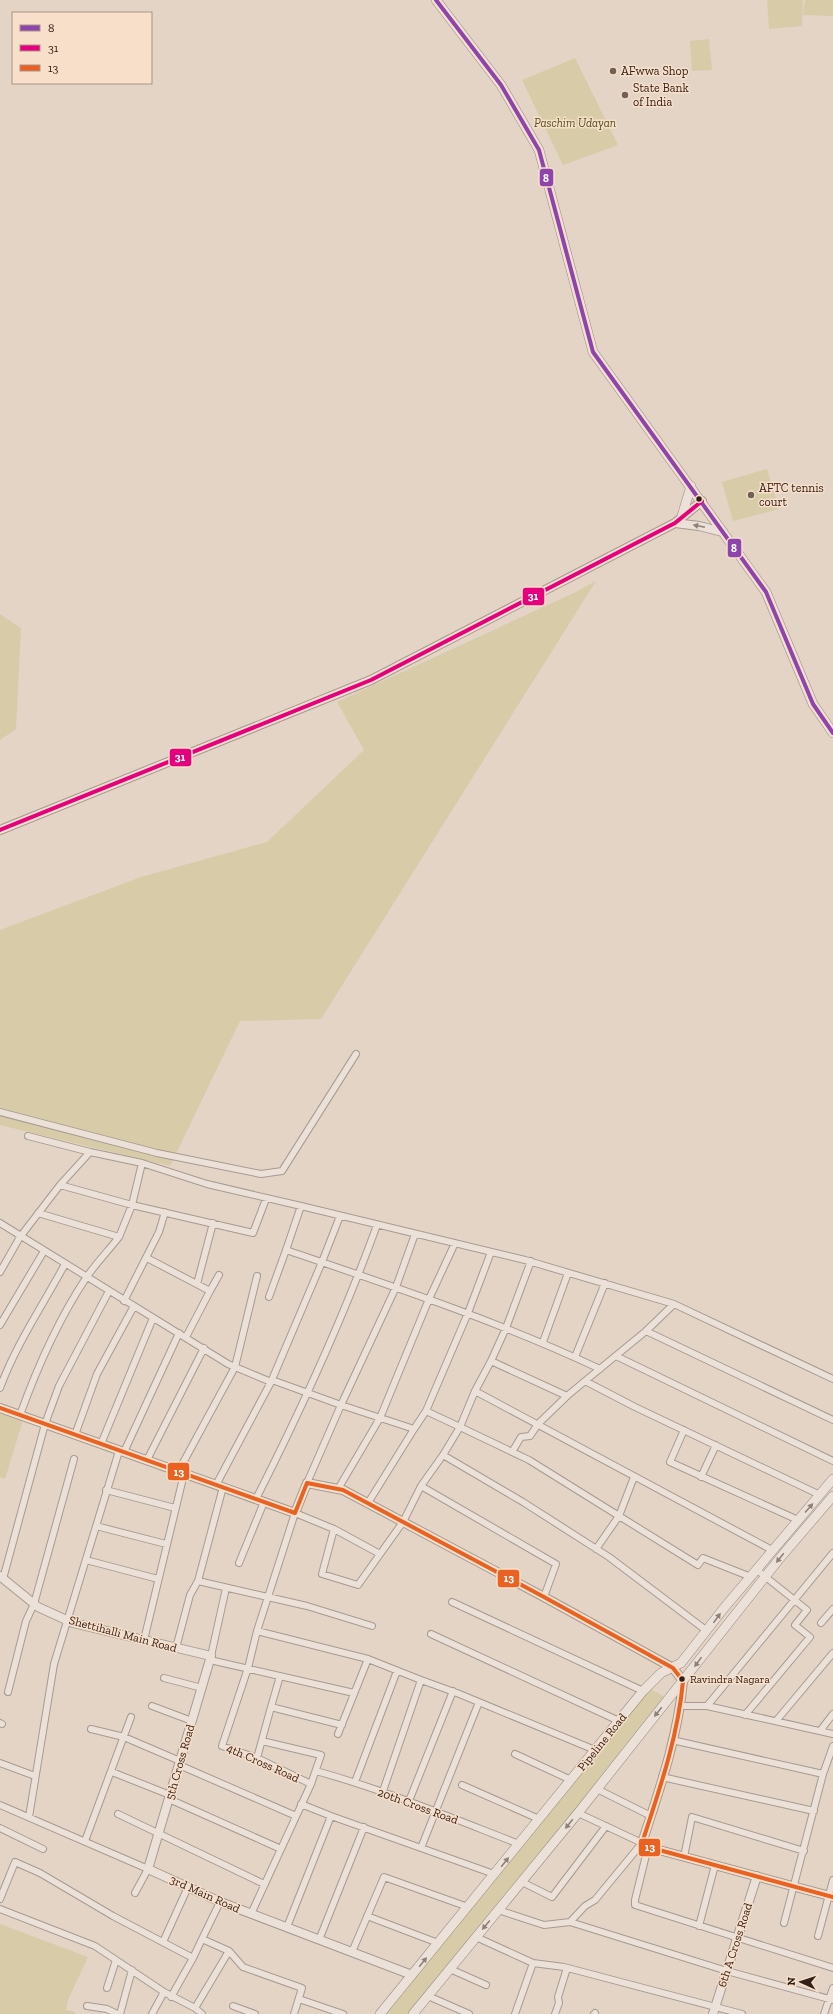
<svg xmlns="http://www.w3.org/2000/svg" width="833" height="2014" font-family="'Zilla Slab',serif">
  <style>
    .green { fill: #d7cca7 }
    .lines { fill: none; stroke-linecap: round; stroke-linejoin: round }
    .minor-casing { stroke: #a79a90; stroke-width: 8 }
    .tertiary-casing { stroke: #a79a90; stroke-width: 10 }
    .secondary-casing { stroke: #978980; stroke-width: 10 }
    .minor { stroke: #ebe1d8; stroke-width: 6 }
    .tertiary { stroke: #ebe1d8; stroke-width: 8 }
    .secondary { stroke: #ebe1d8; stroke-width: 9 }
    .bus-1-casing { stroke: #f7dfc9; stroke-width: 7 }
    .bus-2-casing { stroke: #f7dfc9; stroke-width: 7 }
    .bus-3-casing { stroke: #f7dfc9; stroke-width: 7 }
    .bus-1 { stroke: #8e44ad; stroke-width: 4 }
    .bus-2 { stroke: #e5007d; stroke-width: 4 }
    .bus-3 { stroke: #e96222; stroke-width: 4 }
    .oneway { fill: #908078 }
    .poi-dot { fill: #725f56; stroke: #f7dfc9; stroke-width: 1.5 }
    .bus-dot { fill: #352019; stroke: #f7dfc9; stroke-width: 1.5 }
    .labels { text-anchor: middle; stroke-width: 3; stroke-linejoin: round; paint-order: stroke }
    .bus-label { font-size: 11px; fill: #352019; stroke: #f7dfc9; text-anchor: start }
    .poi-label { font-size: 12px; fill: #352019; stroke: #f7dfc9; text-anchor: start }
    .park-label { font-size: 12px; font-style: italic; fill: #51521f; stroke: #f7dfc9 }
    .street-label { font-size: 12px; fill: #352019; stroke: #f7dfc9 }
    .line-badge { stroke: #f7dfc9; stroke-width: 1.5 }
    .badge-label { font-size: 11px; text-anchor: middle; font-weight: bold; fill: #fff }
  </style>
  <rect width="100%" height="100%" fill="#e3d4c6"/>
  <path class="green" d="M 767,0 L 803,0 L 802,26 L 769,29 Z
    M 805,0 L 833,0 L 833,16 L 803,15 Z
    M 709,39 L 712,70 L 692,71 L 690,41 Z
    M 575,58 L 618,145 L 563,165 L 522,80 Z
    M 767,469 L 779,509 L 733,521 L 722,482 Z
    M 596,581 L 321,1019 L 240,1021 L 170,1166 L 0,1125 L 0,930 L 141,877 L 267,842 L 364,750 L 337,702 L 576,592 Z
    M 0,614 L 21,628 L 16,729 L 0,740 Z
    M 0,1413 L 23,1420 L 5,1479 L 0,1477 Z
    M 649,1688 L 668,1699 L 411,2014 L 385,2014 Z
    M 0,1924 L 88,1957 L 68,2000 L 66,2010 L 75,2012 L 75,2014 L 0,2014 Z"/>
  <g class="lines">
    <defs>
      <path id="minor" d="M 0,1112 L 157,1153 L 261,1174 L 282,1171 L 356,1054
        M 28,1136 L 90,1152 L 142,1163 L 207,1184 L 301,1206 L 286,1250 C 392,1286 498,1321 600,1369
        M 142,1163 L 132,1205 L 253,1233 L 266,1199
        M 301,1206 L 525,1260 L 674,1304
        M 38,1213 L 119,1237 L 132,1205 L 60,1185
        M 0,1223 L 228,1364 L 271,1382 L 322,1262 L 340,1216
        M 415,1234 L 396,1287 L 341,1405 L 414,1429 L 426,1411 L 460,1427 L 475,1391 L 772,1550
        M 147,1258 L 210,1291 L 186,1337
        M 0,1272 L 20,1237 L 60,1185 L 90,1152
        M 197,1284 L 213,1223
        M 210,1291 L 219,1275
        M 269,1297 L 286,1250
        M 124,1301 L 159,1232 L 165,1212
        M 0,1325 L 44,1251
        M 646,1331 L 833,1420
        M 543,1342 L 568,1273
        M 616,1356 L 833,1461
        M 575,1357 L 605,1283
        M 491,1361 L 506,1328 L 531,1261
        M 272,1380 L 341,1405 L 307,1483
        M 585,1381 L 646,1331 L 674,1304 L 833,1379
        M 0,1388 C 16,1344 43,1305 65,1264
        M 475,1391 L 491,1361 L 567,1396 L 585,1381 L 635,1407 L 820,1495
        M 426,1411 L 468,1313 L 491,1252
        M 20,1415 C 37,1368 58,1320 86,1278 C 96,1263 109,1250 119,1237
        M 684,1430 L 670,1462 L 798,1520
        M 75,1435 L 97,1374 L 134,1306
        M 101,1444 L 153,1318
        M 124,1452 L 179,1333
        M 512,1452 L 521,1437 L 530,1436 L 538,1424 L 567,1396
        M 443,1455 L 460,1427 L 529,1460 L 619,1516 L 596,1549
        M 147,1460 L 204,1348
        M 178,1472 L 235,1367 L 257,1276
        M 634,1477 L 619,1516 L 698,1565 L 703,1558 L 751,1577
        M 701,1477 L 716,1445
        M 216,1485 L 271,1382
        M 421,1486 L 443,1455 L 523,1502 L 609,1557 L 707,1631
        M 223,1487 L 198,1581 L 307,1606 L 372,1626
        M 338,1489 L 380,1418 L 429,1299 L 455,1243
        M 106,1490 L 175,1508
        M 256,1499 C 301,1410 343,1319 377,1225
        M 368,1503 L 414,1429
        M 96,1526 L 166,1544
        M 334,1529 L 380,1554
        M 86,1560 L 158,1579
        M 239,1563 L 264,1502
        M 3,1579 L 45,1424 L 59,1386 L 109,1291
        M 452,1602 L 643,1691
        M 821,1623 L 833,1609
        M 257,1631 L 295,1513 L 334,1529 L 322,1574 L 358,1585 L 403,1522 L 421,1486 L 556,1564 L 544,1597
        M 431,1634 L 619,1721
        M 144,1640 L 184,1474
        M 176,1648 L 190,1595 L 198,1581
        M 211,1656 L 226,1588
        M 368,1659 L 421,1680
        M 210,1660 L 354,1693
        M 280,1676 L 271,1707 L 342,1725
        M 164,1678 L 202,1688
        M 8,1692 L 26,1621 L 34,1604 L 74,1459
        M 152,1706 L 192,1721
        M 681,1706 L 707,1706 L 833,1734
        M 707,1706 L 833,1553
        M 745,1715 L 810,1637 L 795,1625 L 807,1610 L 757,1570
        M 776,1721 L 833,1653
        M 0,1723 L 2,1724
        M 91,1729 L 124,1737 L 180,1761
        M 820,1731 L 833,1714
        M 672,1740 L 823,1774
        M 515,1754 L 571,1780
        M 257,1758 L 271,1707
        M 0,1763 L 35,1776
        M 179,1765 L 296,1816
        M 316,1771 C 385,1790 452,1818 519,1844
        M 112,1772 L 170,1795
        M 662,1777 L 814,1811
        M 355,1782 L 397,1671
        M 311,1784 L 257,1758 L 222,1746 L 248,1668 L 257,1631 L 368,1659 L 338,1734
        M 462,1785 L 539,1819
        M 597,1789 L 651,1816
        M 382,1794 L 421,1680 L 457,1693 L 595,1750
        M 169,1799 L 281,1849
        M 409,1801 L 453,1691
        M 301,1804 L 331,1816
        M 0,1805 L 148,1869 L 135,1893
        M 118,1814 L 264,1884
        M 29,1817 L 54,1664 L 119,1451
        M 0,1828 L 43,1849
        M 85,1841 L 131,1717
        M 648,1847 L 635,1900 L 635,1905 L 833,1968
        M 421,1848 L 479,1702
        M 684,1857 L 692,1817 L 804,1851
        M 522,1882 L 552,1897 L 606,1826
        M 0,1899 L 15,1862 L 40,1873 L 113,1916 L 193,1958 L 202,1939 L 229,1951 L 243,1967 L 302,1988 L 294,2014
        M 0,1909 L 95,1946 L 164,1992 L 195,2008 L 202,2014
        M 498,1910 L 544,1925 L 570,1922 L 727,1971 L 833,2000
        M 251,1914 L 311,1784 L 321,1755 L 262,1741
        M 367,1916 L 438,1943
        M 570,1922 L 585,1906 L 595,1900 L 642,1843 L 578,1813
        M 784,1923 L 823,1774 L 833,1746
        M 699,1926 L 715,1865
        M 287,1927 L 331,1816 L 494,1874
        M 818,1936 L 833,1880
        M 476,1937 L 533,1963 L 564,1967 L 742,2014
        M 202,1939 L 220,1902
        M 319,1940 L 364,1827
        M 163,1942 L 188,1887
        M 352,1952 L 384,1877 L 468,1907
        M 450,1969 L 486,1985
        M 107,1988 L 116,1960
        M 428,1996 L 469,2014
        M 171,1997 L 193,1958
        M 299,1999 L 343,2014
        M 87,2006 L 107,2009 L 117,2014
        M 233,2006 L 255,2014
        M 195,2008 L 229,1951
        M 120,2014 L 132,1970
        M 152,2014 L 164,1992
        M 515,2014 L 533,1963
        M 555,2014 L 559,2003 L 558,1997 L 567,1968
        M 594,2014 L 595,2013
        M 824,2014 L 833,1988"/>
      <path id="tertiary" d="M 675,523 L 699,526 L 723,532
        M 0,830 L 371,680 L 675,523 L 702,501
        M 0,1408 L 295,1513 L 307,1483 L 343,1490 L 544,1597 L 673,1668 L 683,1681 C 678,1737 659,1791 642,1843 L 648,1847 L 833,1897
        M 0,1576 L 38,1607 L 73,1623 L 211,1656 L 148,1869 L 223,1903 L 412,1975
        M 713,2014 L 757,1876"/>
      <path id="secondary" d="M 436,0 L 501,85 L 539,150 L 593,352 L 766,592 L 813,704 L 833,733
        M 682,516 L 691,486
        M 380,2014 L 643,1691 L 661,1673 L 681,1663 L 724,1608 L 833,1479
        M 413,2014 L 578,1813 L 780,1558 L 833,1496"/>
    </defs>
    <use href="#minor" class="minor-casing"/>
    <use href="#tertiary" class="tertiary-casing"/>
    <use href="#secondary" class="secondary-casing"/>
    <use href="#minor" class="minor"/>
    <use href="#tertiary" class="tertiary"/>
    <use href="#secondary" class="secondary"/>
    <defs>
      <path id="bus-1" d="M 436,0 L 501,85 L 539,150 L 593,352 L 766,592 L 813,704 L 833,733"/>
      <path id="bus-2" d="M 0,830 L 371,680 L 675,523 L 702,501"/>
      <path id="bus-3" d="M 0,1408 L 295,1513 L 307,1483 L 343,1490 L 544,1597 L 673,1668 L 683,1681 C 678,1737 659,1791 642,1843 L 648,1847 L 833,1897"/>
    </defs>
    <use href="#bus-1" class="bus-1-casing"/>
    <use href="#bus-2" class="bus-2-casing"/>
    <use href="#bus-3" class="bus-3-casing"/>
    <use href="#bus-1" class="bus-1"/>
    <use href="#bus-2" class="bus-2"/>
    <use href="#bus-3" class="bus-3"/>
  </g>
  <defs><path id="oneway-solid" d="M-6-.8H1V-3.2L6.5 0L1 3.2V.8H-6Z"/></defs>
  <g class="oneway">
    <use href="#oneway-solid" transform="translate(699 526) rotate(-168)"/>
    <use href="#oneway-solid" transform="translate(809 1508) rotate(-49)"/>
    <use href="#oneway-solid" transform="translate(780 1558) rotate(129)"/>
    <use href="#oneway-solid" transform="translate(717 1618) rotate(-54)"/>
    <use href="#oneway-solid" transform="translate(698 1662) rotate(126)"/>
    <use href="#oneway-solid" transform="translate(658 1712) rotate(129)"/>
    <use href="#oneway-solid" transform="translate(569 1824) rotate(129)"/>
    <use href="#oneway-solid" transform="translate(505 1862) rotate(-51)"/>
    <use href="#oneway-solid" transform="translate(486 1925) rotate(130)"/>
    <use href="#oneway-solid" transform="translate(423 1962) rotate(-51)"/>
  </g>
  <g class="poi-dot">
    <circle cx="613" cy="71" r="4"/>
    <circle cx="625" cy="95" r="4"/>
    <circle cx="751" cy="495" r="4"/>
  </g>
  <g class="bus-dot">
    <circle cx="699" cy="499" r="3.5"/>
    <circle cx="682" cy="1679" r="3.5"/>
  </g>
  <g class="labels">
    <g class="bus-label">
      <text x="690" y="1683">Ravindra Nagara</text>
    </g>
    <g class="poi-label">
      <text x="621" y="75">AFwwa Shop</text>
      <text x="633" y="92">State Bank<tspan x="633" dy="14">of India</tspan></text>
      <text x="759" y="492">AFTC tennis<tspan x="759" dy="14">court</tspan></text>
    </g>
    <g class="park-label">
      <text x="575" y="127">Paschim Udayan</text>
    </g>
    <g class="street-label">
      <text transform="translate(123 1634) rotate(15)" y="4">Shettihalli Main Road</text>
      <text transform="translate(602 1742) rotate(-51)" y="4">Pipeline Road</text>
      <text transform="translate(180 1762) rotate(-74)" y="4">5th Cross Road</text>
      <text transform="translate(263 1763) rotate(24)" y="4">4th Cross Road</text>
      <text transform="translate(418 1806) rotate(20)" y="4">20th Cross Road</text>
      <text transform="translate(205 1894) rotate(24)" y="4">3rd Main Road</text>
      <text transform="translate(735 1945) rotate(-72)" y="4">6th A Cross Road</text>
    </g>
  </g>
  <g class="line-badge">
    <rect x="539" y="168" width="15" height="19" rx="4" fill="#8e44ad"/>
    <rect x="727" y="538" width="15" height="20" rx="4" fill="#8e44ad"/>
    <rect x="522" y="587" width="23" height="19" rx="4" fill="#e5007d"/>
    <rect x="169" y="748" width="23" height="19" rx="4" fill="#e5007d"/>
    <rect x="167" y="1462" width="23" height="19" rx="4" fill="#e96222"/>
    <rect x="497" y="1569" width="23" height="19" rx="4" fill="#e96222"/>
    <rect x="638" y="1838" width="23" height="19" rx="4" fill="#e96222"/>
  </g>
  <g class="badge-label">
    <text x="546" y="182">8</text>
    <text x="734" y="552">8</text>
    <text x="533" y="600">31</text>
    <text x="180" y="761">31</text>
    <text x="179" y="1476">13</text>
    <text x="509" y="1582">13</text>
    <text x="650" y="1851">13</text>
  </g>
  <rect x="12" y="12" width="140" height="72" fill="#f7dfc9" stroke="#a99383"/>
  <rect x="20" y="25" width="20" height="6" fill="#8e44ad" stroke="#a99383"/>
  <text x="48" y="32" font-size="12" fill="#352019">8</text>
  <rect x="20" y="45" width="20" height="6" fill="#e5007d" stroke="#a99383"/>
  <text x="48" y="52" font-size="12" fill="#352019">31</text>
  <rect x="20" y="65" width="20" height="6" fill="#e96222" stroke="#a99383"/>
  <text x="48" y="72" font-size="12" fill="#352019">13</text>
  <g transform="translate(801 1982) rotate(273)" stroke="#f7dfc9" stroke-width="3" paint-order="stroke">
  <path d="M0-3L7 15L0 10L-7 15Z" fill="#352019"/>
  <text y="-6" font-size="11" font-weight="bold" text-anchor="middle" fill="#352019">N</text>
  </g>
</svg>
